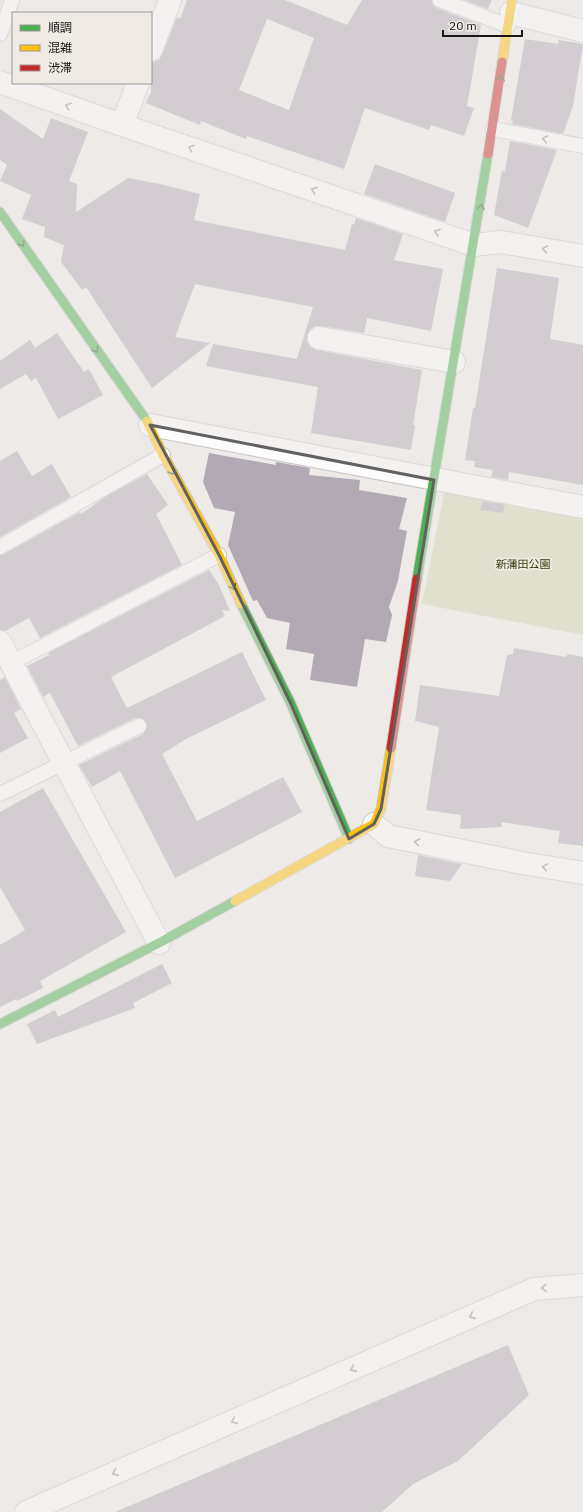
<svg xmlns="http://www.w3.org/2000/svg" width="583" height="1512" font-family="'IBM Plex Sans','Noto Sans JP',sans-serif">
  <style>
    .green { fill: #cfd8af }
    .building { fill: #b3a9b4; fill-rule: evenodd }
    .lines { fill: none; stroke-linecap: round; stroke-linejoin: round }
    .lane-casing { stroke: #c8c5c4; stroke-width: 16 }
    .street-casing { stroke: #c8c5c4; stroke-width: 24 }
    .fast-casing { stroke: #c8c5c4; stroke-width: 11 }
    .slow-casing { stroke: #c8c5c4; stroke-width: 11 }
    .jam-casing { stroke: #c8c5c4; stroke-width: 11 }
    .lane { stroke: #fcfcfc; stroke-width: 14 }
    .street { stroke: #fcfcfc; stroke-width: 22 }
    .fast { stroke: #4caf50; stroke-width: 9 }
    .slow { stroke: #ffc107; stroke-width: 9 }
    .jam { stroke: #c62828; stroke-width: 9 }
    .oneway { stroke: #305b30 }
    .oneway2 { stroke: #969594 }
    .marked { fill: none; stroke: #636160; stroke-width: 3; stroke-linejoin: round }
    .labels { text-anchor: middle; stroke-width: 3.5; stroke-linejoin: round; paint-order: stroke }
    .park-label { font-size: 11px; fill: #313d01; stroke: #f0eae5 }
  </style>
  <rect width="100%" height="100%" fill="#edeae8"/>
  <path class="green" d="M 445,488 L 583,515 L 583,635 L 422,604 Z"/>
  <path class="building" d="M 187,0 L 285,0 L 347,25 L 362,0 L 432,0 L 433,5 L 437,8 L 481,25 L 467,106 L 474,108 L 464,136 L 431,125 L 429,130 L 365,108 L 344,169 L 247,136 L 246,139 L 201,121 L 200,125 L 146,103 L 151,92 L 151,62 L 159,60 L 162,55 L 177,17 L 180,19 ZM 267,19 L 314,38 L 289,110 L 239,90 Z
    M 464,0 L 492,0 L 488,9 Z
    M 525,39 L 558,44 L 559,40 L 583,44 L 573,106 L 563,134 L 512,124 L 513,121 L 511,120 Z
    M 0,109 L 43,139 L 51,118 L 88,132 L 69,181 L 77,184 L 76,212 L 128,178 L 160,184 L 200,194 L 194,220 L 345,250 L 352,224 L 354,225 L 356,218 L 403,234 L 394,260 L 443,269 L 431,331 L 367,318 L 364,333 L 321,326 L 315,326 L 310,330 L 307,336 L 307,342 L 311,347 L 317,350 L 422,370 L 413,425 L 415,425 L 411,450 L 311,433 L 318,387 L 206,366 L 213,344 L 297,359 L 313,307 L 195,284 L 175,337 L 210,343 L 152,388 L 86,287 L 82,290 L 61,262 L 64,245 L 44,237 L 45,227 L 22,219 L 31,195 L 0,181 L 7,165 L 0,160 Z
    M 510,141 L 557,150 L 528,228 L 494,215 L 502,171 L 505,172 Z
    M 375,164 L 455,193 L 445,222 L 364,194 Z
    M 497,268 L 559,278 L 550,339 L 583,345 L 583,485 L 509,472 L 508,480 L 491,477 L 493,470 L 474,467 L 475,461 L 465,460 L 473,408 L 475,408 Z
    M 57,333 L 84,372 L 89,369 L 103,395 L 58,419 L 36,378 L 31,381 L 26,374 L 0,389 L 0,361 L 30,340 L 35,348 Z
    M 17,451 L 32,476 L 52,464 L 71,497 L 0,537 L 0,461 Z
    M 209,453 L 276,465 L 276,462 L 310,468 L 309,475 L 360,480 L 359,490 L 407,498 L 399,529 L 407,531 L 398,581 L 389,607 L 392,615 L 386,642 L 365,639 L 357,687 L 310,680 L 314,654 L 286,649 L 290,623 L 267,618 L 257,600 L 253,601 L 228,545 L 235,512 L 214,508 L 203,482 Z
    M 147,474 L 168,505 L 156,514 L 182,565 L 40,638 L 29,618 L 5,631 L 0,630 L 0,555 L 4,554 L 80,512 L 81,514 L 105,497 Z
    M 483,501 L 505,505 L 503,513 L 480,510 Z
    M 209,570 L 218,583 L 230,611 L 222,610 L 225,616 L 111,677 L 127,708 L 242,652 L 266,700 L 186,739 L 162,754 L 197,821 L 283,777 L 302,812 L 175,878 L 120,771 L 92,787 L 79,765 L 143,734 L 147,727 L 146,722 L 140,718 L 135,718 L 78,746 L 50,693 L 43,697 L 27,666 L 49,655 L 48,653 Z
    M 514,648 L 566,657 L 568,654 L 583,657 L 583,846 L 558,843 L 560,831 L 501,822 L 502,827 L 460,829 L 461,815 L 426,810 L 439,727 L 415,721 L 420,685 L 499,696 L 507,655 L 513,654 Z
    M 5,677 L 21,709 L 14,713 L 28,738 L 0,753 L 0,680 Z
    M 43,788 L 126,932 L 40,981 L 43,988 L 17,1001 L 16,999 L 0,1007 L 0,945 L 25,930 L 0,887 L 0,812 Z
    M 418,855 L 462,864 L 450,881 L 415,876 Z
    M 162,964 L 172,983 L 133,1003 L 135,1008 L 37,1044 L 27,1024 L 55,1010 L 58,1017 Z
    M 508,1345 L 529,1395 L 458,1461 L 413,1484 L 382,1512 L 115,1512 Z"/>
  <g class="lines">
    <defs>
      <path id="lane" d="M 440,0 L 508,26
        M 0,34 L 12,0
        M 493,129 L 583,146
        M 0,547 L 163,455
        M 11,663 L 219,555
        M 0,794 L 139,726"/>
      <path id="street" d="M 511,13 L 583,31
        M 151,50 L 170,0
        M 0,82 L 122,125 L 474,245 L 501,242 L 583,256
        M 122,125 L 138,83
        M 319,338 L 454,362
        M 150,425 L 583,507
        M 0,642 L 159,943
        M 374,824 L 388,836 L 522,863 L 583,873
        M 26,1512 L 534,1289 L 583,1285"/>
      <path id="fast" d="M 0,212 L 147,421
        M 417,579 L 488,154
        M 241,604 L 290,702 L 349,839
        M 0,1024 L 159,943 L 235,901"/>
      <path id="slow" d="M 502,62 L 512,0
        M 147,421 L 163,455 L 219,555 L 241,604
        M 235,901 L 374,824 L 381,809 L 391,748"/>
      <path id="jam" d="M 488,154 L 502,62
        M 391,748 L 417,579"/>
    </defs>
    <use href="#lane" class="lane-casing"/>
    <use href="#street" class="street-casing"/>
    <use href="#fast" class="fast-casing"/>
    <use href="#slow" class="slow-casing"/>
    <use href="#jam" class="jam-casing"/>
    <use href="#lane" class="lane"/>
    <use href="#street" class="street"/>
    <use href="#fast" class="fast"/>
    <use href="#slow" class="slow"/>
    <use href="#jam" class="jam"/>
  </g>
  <defs><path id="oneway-chevron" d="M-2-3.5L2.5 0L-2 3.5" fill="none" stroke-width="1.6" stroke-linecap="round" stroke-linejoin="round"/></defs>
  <g class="oneway">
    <use href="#oneway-chevron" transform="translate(501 78) rotate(-81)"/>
    <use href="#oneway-chevron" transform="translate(481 207) rotate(-81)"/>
    <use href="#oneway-chevron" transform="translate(22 244) rotate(55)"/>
    <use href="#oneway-chevron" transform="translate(96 350) rotate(55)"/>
    <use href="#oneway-chevron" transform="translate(172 472) rotate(61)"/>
    <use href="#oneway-chevron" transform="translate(233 587) rotate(66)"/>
  </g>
  <g class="oneway2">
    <use href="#oneway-chevron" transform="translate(68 106) rotate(-161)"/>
    <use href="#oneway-chevron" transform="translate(545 139) rotate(-170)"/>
    <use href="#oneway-chevron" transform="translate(191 148) rotate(-161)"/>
    <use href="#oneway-chevron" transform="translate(314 190) rotate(-161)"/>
    <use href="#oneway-chevron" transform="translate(437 232) rotate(-161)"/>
    <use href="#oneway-chevron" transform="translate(545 249) rotate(-170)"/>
    <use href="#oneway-chevron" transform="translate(417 842) rotate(-169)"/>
    <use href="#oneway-chevron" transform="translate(545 867) rotate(-171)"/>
    <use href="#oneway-chevron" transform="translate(544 1288) rotate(176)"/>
    <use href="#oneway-chevron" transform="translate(472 1316) rotate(156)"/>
    <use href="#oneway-chevron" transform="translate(353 1369) rotate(156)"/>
    <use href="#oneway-chevron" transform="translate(234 1421) rotate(156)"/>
    <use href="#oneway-chevron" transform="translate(115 1473) rotate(156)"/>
  </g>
  <path d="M0 0H583V1512H0ZM 150,425 L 434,480 L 381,809 L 374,824 L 349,839 L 290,702 L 219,555 Z" fill="#edeae8" fill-opacity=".55" fill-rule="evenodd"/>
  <path class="marked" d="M 150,425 L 434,480 L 381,809 L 374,824 L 349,839 L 290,702 L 219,555 Z"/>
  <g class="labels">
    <g class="park-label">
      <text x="523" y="568">新蒲田公園</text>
    </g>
  </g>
  <rect x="12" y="12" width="140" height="72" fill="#f0eae5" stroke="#9a9692"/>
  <rect x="20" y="25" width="20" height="6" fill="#4caf50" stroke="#9a9692"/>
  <text x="48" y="32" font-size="12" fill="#191716">順調</text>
  <rect x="20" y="45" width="20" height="6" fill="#ffc107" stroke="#9a9692"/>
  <text x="48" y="52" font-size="12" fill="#191716">混雑</text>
  <rect x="20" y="65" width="20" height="6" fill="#c62828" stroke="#9a9692"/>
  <text x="48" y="72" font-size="12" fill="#191716">渋滞</text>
  <path d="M443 30v6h79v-6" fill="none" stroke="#191716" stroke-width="2"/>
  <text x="449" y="30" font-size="12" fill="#191716" stroke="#f0eae5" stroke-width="3" paint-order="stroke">20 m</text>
</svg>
